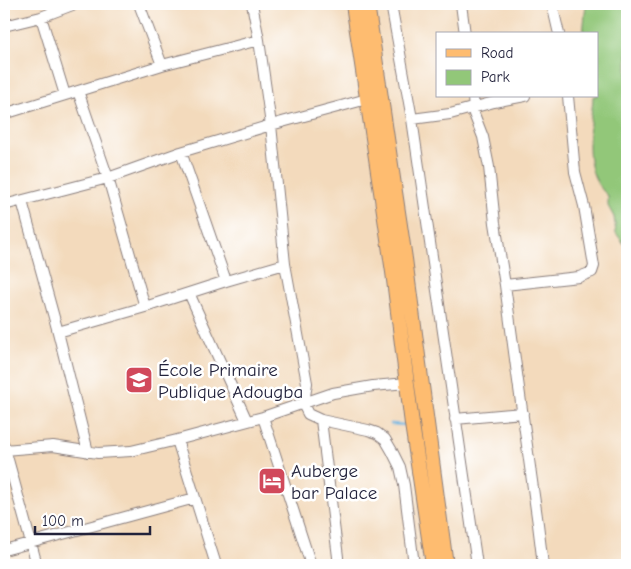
<svg xmlns="http://www.w3.org/2000/svg" width="631" height="569" font-family="'Comic Neue',sans-serif">
  <style>
    .green { fill: #92c779; stroke: #5a745a }
    .lines { fill: none; stroke-linecap: round; stroke-linejoin: round }
    .stream { stroke: #66b1df; stroke-width: 2.5 }
    .minor-casing { stroke: #8a7e7c; stroke-width: 12 }
    .major-casing { stroke: #8a7e7c; stroke-width: 16 }
    .minor { stroke: #fff; stroke-width: 10 }
    .major { stroke: #febc70; stroke-width: 14 }
    .labels { text-anchor: middle; stroke-width: 5; stroke-linejoin: round; paint-order: stroke }
    .poi-label { font-size: 19px; fill: #22223b; stroke: #fff; text-anchor: start }
  </style>
  <rect width="100%" height="100%" fill="#fff"/>
  <filter id="ink" filterUnits="userSpaceOnUse"><feTurbulence type="fractalNoise" baseFrequency=".02" numOctaves="2"/><feDisplacementMap in="SourceGraphic" scale="10" xChannelSelector="R" yChannelSelector="G"/><feConvolveMatrix kernelMatrix="1 2 1 2 8 2 1 2 1" color-interpolation-filters="sRGB"/></filter>
  <filter id="wash" filterUnits="userSpaceOnUse"><feTurbulence type="fractalNoise" baseFrequency=".0096" numOctaves="4" result="noise"/><feDisplacementMap in="SourceGraphic" scale="20" xChannelSelector="R" yChannelSelector="G"/><feGaussianBlur stdDeviation="1.12" result="paint"/><feColorMatrix in="noise" values="0 0 0 0 0 0 0 0 0 0 0 0 0 0 0 0 0 1.4 0 .05"/><feComposite in="paint" operator="in"/></filter>
  <g filter="url(#wash)">
    <rect width="100%" height="100%" fill="#f3dabc"/>
    <path class="green" d="M 586,4 L 627,4 L 627,248 L 616,233 L 614,217 L 608,206 L 608,196 C 587,176 588,151 590,123 C 591,114 593,105 593,96 L 597,96 L 597,34 L 583,34 Z"/>
    <g class="lines">
      <path class="stream" d="M 391,424 L 406,425"/>
    </g>
  </g>
  <g filter="url(#ink)">
    <g class="lines">
      <defs>
        <path id="minor" d="M 139,4 L 162,65
          M 252,4 L 259,40 L 271,125 L 285,264 L 307,383 L 304,403 L 305,408 L 308,414 L 321,420 L 368,430 L 377,433 L 385,439 L 392,451 L 400,467 L 404,485 L 414,565
          M 391,4 L 412,119 L 477,565
          M 461,4 L 465,34
          M 552,4 L 559,34
          M 41,17 L 65,95
          M 4,26 L 41,17 L 75,4
          M 78,91 L 108,178 L 145,307
          M 473,96 L 474,114 L 483,137 L 489,167 L 495,223 L 505,285 L 517,374 L 538,524 L 543,565
          M 4,114 L 162,65 L 259,40
          M 412,119 L 450,114 L 494,102 L 525,96
          M 181,152 L 226,281
          M 22,201 L 58,332 L 88,452
          M 4,205 L 108,178 L 181,152 L 271,125 L 367,99
          M 505,285 L 579,277 L 592,272 L 594,266 L 584,206 L 575,172 L 568,96
          M 189,293 L 247,421
          M 58,332 L 145,307 L 226,281 L 285,264
          M 263,417 L 311,565
          M 455,419 L 523,413
          M 321,420 L 338,557 L 338,562 L 336,565
          M 177,440 L 216,565
          M 4,445 L 37,565
          M 4,450 L 53,446 L 98,453 L 131,451 L 177,440 L 263,417 L 333,393 L 373,386 L 407,383
          M 4,550 L 195,498"/>
        <path id="major" d="M 353,4 L 393,272 L 412,424 L 433,565
          M 367,4 L 405,259 L 446,565"/>
      </defs>
      <use href="#minor" class="minor-casing"/>
      <use href="#major" class="major-casing"/>
      <use href="#minor" class="minor"/>
      <use href="#major" class="major"/>
    </g>
  </g>
  <defs>
    <symbol id="school-square" viewBox="-11 -11 22 22"><rect x="-9" y="-9" width="18" height="18" rx="4" fill="#d1495b" stroke="#fff"/><path d="M0-5L7-2L0 1L-7-2ZM-4 1L0 2.5L4 1V4Q0 6-4 4Z" fill="#fff"/></symbol>
    <symbol id="hotel-square" viewBox="-11 -11 22 22"><rect x="-9" y="-9" width="18" height="18" rx="4" fill="#d1495b" stroke="#fff"/><path d="M-6-4.5h1.5V1H6V5H4.5V3h-9V5H-6ZM-4 0a1.8 1.8 0 1 1 3.6 0ZM.5 0V-2.5h3Q6-2.5 6 0Z" fill="#fff"/></symbol>
  </defs>
  <g fill-rule="evenodd">
    <use href="#school-square" x="123" y="364" width="32" height="32"/>
    <use href="#hotel-square" x="256" y="465" width="32" height="32"/>
  </g>
  <g class="labels">
    <g class="poi-label">
      <text x="158" y="376">École Primaire<tspan x="158" dy="22">Publique Adougba</tspan></text>
      <text x="291" y="477">Auberge<tspan x="291" dy="22">bar Palace</tspan></text>
    </g>
  </g>
  <rect width="631" height="569" fill="none" stroke="#fff" stroke-width="20"/>
  <rect x="436" y="32" width="162" height="65" fill="#ffffff" stroke="#a7a7b1"/>
  <rect x="446" y="49" width="25" height="8" fill="#febc70" stroke="#a7a7b1"/>
  <text x="481" y="58" font-size="15" fill="#22223b">Road</text>
  <rect x="446" y="70" width="25" height="15" fill="#92c779" stroke="#a7a7b1"/>
  <text x="481" y="82" font-size="15" fill="#22223b">Park</text>
  <path d="M35 526v8h115v-8" fill="none" stroke="#22223b" stroke-width="2.5"/>
  <text x="42" y="526" font-size="15" fill="#22223b" stroke="#ffffff" stroke-width="4" paint-order="stroke">100 m</text>
</svg>
